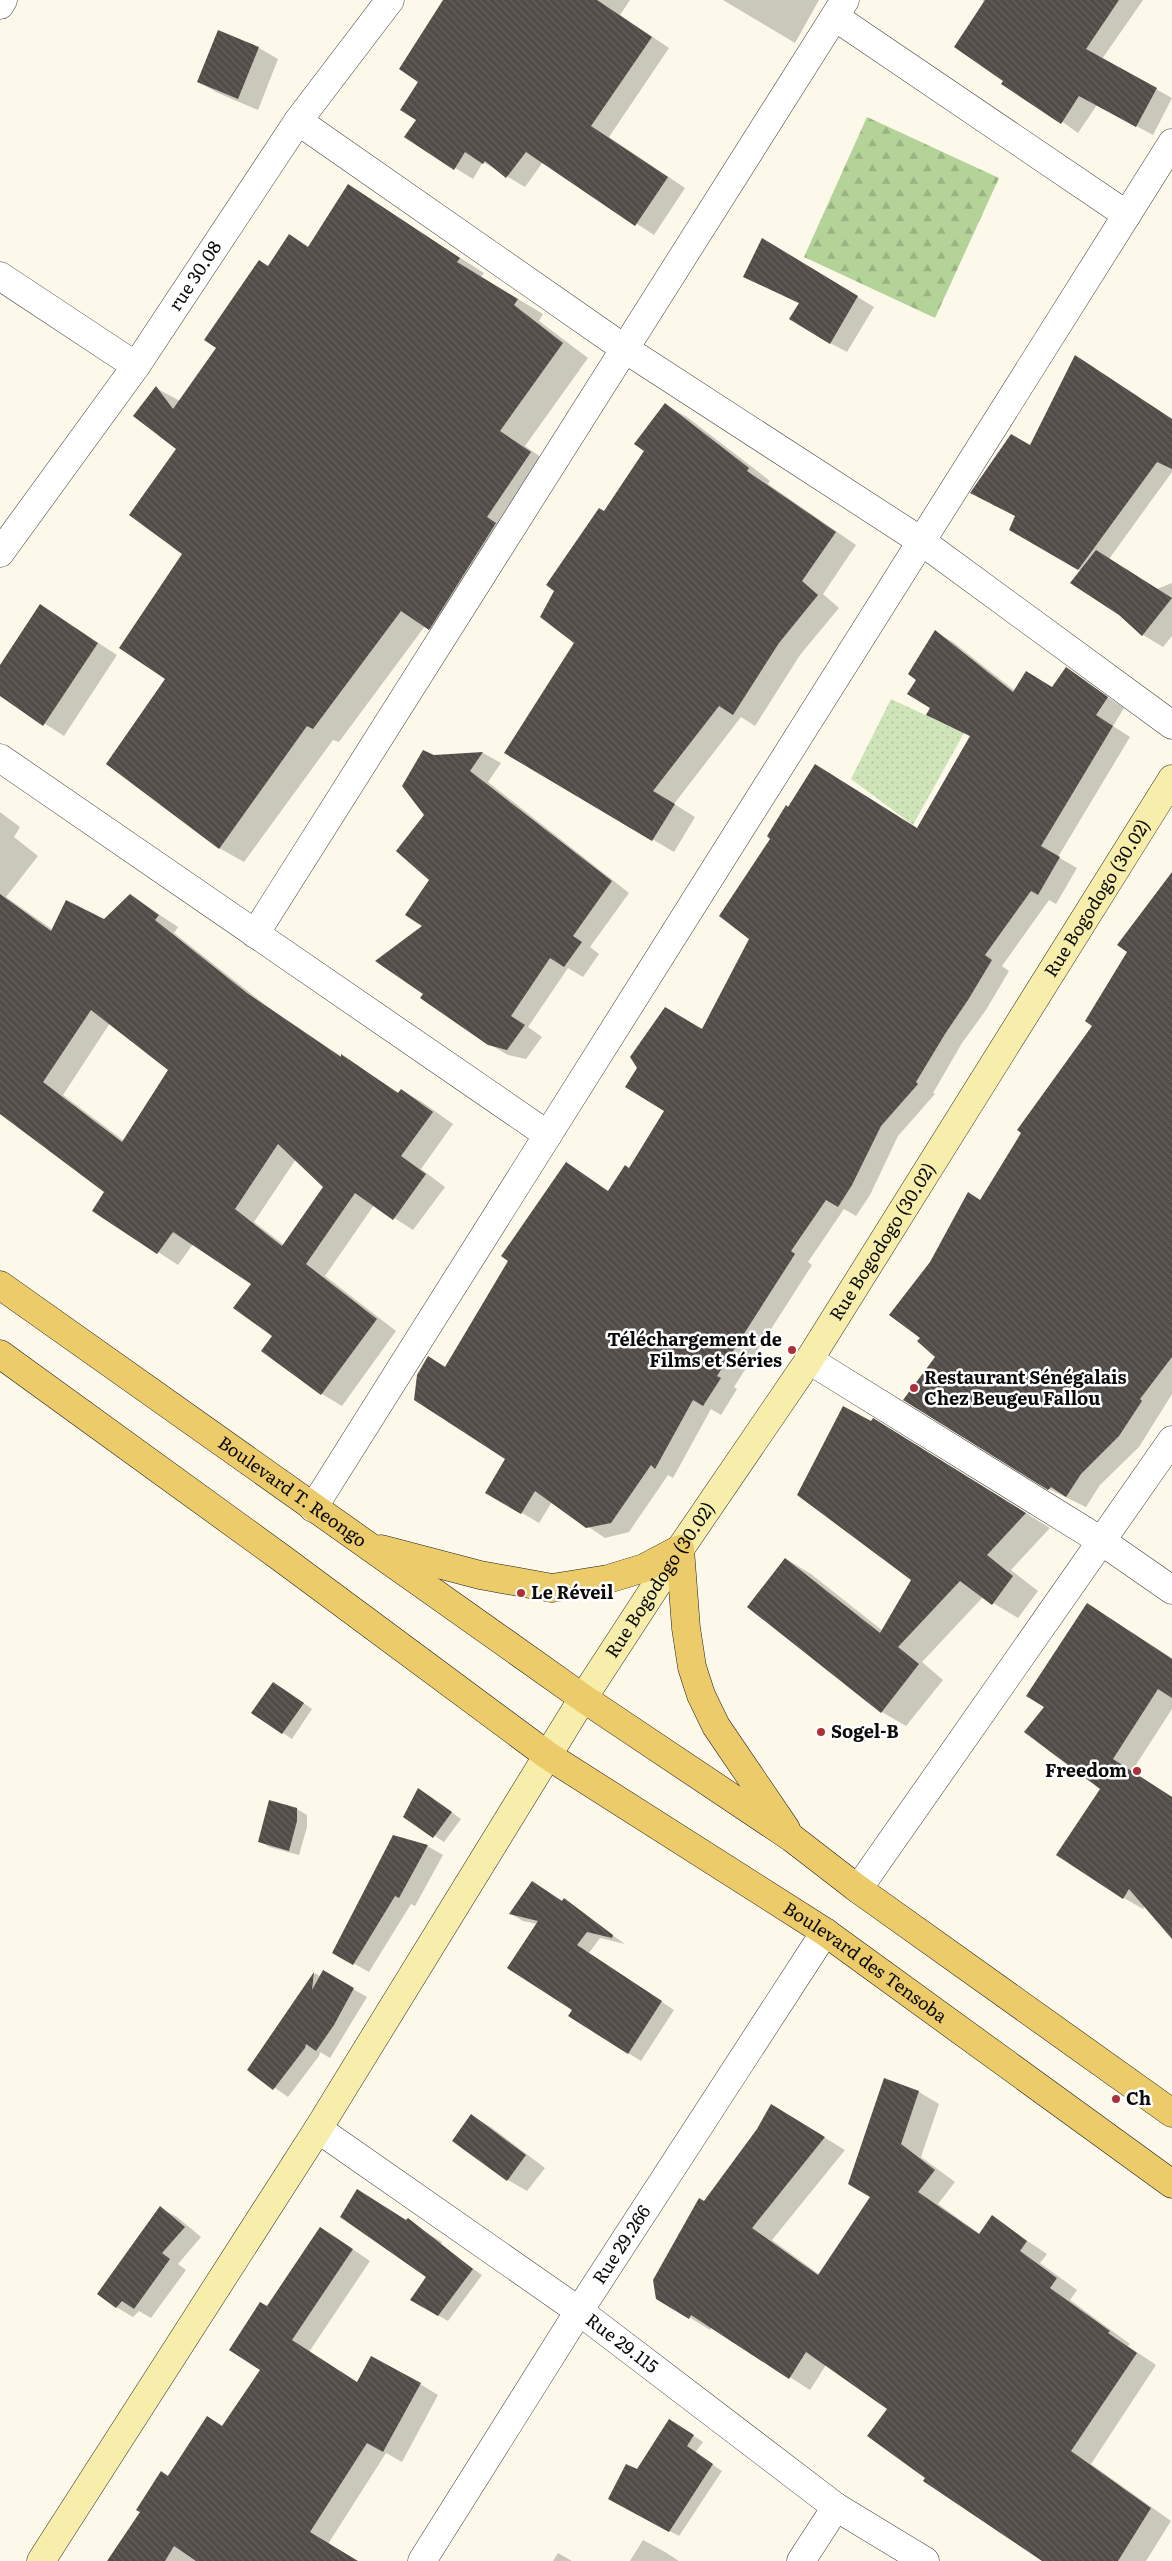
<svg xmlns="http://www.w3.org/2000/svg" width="1172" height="2561" font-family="Literata,serif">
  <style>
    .forest { fill: url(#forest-firs) }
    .park { fill: url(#park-dots) }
    .shadow { fill: #0003; fill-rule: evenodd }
    .building { fill: url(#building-back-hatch); fill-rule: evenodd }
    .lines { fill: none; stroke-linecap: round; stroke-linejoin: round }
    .street-casing { stroke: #3e3e3e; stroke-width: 29 }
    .secondary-casing { stroke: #2d2d2d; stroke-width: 29 }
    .primary-casing { stroke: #1c1c1c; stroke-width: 29 }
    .street { stroke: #fff; stroke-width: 28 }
    .secondary { stroke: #f8eeab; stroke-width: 28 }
    .primary { stroke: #eccb6b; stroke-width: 28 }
    .poi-dot { fill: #ad3038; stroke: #fff; stroke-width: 2 }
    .labels { text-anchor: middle; stroke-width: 5; stroke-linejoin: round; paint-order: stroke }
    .street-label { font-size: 18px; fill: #0b0b0b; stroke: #fff }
    .poi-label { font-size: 18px; font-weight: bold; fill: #0b0b0b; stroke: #fff; text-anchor: start }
  </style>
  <defs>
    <pattern id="forest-firs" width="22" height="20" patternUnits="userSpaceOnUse" patternTransform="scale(1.25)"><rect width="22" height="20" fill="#b4d398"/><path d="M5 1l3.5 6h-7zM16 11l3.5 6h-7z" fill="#99b482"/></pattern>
    <pattern id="park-dots" width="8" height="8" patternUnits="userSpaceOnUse" patternTransform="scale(1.25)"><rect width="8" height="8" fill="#cfe4b8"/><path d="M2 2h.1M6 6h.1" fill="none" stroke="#b0c29d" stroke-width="1.8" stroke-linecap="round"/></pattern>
    <pattern id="building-back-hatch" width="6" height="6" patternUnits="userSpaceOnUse" patternTransform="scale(1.25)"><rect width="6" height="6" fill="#524c48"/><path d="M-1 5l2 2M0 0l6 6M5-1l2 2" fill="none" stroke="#66615e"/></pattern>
  </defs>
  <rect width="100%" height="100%" fill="#fdf9ea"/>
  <path class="forest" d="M 867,117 L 999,178 L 935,318 L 804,257 Z"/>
  <path class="park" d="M 891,699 L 964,733 L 913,825 L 851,779 Z"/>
  <path class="shadow" d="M 444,0 L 630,0 L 620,15 L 669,48 L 609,137 L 685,188 L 654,235 L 543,162 L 525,187 L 483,162 L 473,179 L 405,137 L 417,120 L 420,81 Z
    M 723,0 L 819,0 L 795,43 Z
    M 983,0 L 1143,0 L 1102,59 L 1172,98 L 1153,135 L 1097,105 L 1078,133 L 1005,81 Z
    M 259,48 L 278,59 L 258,110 L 218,93 L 198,82 Z
    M 348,186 L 484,273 L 481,277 L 543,314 L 539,321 L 588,358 L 525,446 L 555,467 L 454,643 L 425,626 L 339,742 L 333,740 L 244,862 L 219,848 L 167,678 L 184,554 L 178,449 L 156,388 L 180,401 L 218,348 L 290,236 L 309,247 Z
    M 779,249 L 874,307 L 847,352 L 830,343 L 800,304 L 745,277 Z
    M 1075,356 L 1172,419 L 1172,472 L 1109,559 L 1157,589 L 1172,583 L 1172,636 L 1163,647 L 1143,635 L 1081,571 L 1010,529 L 1017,516 L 1031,447 Z
    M 665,405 L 687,417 L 770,481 L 768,484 L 856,545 L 823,594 L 839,608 L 800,655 L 755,726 L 741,717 L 674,804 L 695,817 L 674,852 L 506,753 L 576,643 L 605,512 L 646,451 Z
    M 41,606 L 117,655 L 64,736 L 0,695 L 0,667 Z
    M 935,632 L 953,642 L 1015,691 L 1053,688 L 1066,669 L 1124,708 L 1113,726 L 1130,737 L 1058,857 L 1077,868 L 1056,904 L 1049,900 L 1002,966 L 1009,971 L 986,1010 L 962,1043 L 933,1093 L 935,1094 L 898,1136 L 870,1195 L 856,1216 L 844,1209 L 808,1262 L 812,1265 L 734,1387 L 737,1389 L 721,1415 L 711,1409 L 673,1478 L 668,1475 L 629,1532 L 605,1538 L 552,1502 L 539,1523 L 487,1492 L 507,1459 L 429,1358 L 446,1367 L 566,1164 L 609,1192 L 630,1170 L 666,1111 L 702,1030 L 750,939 L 772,839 L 789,808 L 918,829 L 971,737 L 928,715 L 931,708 L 918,680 Z
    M 483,753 L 501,763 L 488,782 L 629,893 L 590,947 L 599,954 L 583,977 L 568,968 L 528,1027 L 542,1037 L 526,1059 L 508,1055 L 489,1044 L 425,994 L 424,926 L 431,879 L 426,815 L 434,756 Z
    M 0,812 L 20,827 L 14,837 L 38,856 L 6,897 L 53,930 L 104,921 L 131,896 L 178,927 L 174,933 L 268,1007 L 342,1057 L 399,1093 L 401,1090 L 422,1102 L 453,1124 L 421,1169 L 445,1187 L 413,1230 L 374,1205 L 325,1276 L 396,1331 L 342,1406 L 322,1394 L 273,1335 L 253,1283 L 193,1244 L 178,1265 L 94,1210 L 106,1192 L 0,1114 ZM 110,1023 L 170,1069 L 124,1141 L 63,1095 ZM 296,1159 L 324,1187 L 284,1245 L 254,1222 Z
    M 1172,873 L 1172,1394 L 1139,1447 L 1100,1485 L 1086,1507 L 1049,1489 L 937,1357 L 981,1201 L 1094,1026 L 1129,952 Z
    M 898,1434 L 1050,1528 L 1011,1570 L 1038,1591 L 1018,1618 L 983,1597 L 922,1662 L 943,1680 L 906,1726 L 882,1712 L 786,1559 L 811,1574 L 883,1631 L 913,1580 Z
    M 1087,1604 L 1172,1658 L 1172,1709 L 1132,1771 L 1172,1797 L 1172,1937 L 1145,1906 L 1143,1909 L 1124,1898 L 1101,1789 L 1046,1707 Z
    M 283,1689 L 312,1709 L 292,1739 L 253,1713 Z
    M 428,1795 L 461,1819 L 444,1842 L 404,1816 Z
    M 297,1809 L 307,1815 L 307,1827 L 299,1855 L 269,1847 L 260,1841 Z
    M 427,1846 L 443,1855 L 415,1906 L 411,1904 L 369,1972 L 333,1952 Z
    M 564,1900 L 625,1944 L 600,1938 L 589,1953 L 674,2010 L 641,2061 L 628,2053 L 573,2010 L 537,1924 L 523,1921 L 511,1914 Z
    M 323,1972 L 367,1997 L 330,2058 L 320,2052 L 319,2056 L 288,2097 L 249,2070 L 315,1973 L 321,1977 Z
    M 885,2080 L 919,2092 L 939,2104 L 921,2157 L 955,2182 L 938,2204 L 980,2234 L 992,2217 L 1047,2254 L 1040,2263 L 1077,2290 L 1070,2300 L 1130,2344 L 1128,2346 L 1156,2365 L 1091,2464 L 1171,2521 L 1146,2561 L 1045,2561 L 925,2481 L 926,2478 L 889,2409 L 826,2365 L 810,2390 L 712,2327 L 710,2330 L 658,2298 L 705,2202 L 792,2118 L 845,2150 L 772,2240 L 820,2275 L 872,2197 Z
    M 472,2116 L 491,2127 L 545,2168 L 527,2191 L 508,2180 L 454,2140 Z
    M 357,2191 L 442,2242 L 440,2245 L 482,2275 L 448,2321 L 412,2300 L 428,2277 Z
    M 160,2208 L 177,2217 L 201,2237 L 178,2264 L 186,2270 L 151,2318 L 139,2311 L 133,2317 L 116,2307 Z
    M 339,2240 L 370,2261 L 309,2352 L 358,2383 L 420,2384 L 438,2395 L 402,2462 L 386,2453 L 328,2544 L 356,2561 L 109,2561 L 208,2417 L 223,2426 L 262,2370 L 268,2308 Z
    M 679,2426 L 703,2442 L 695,2453 L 722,2471 L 679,2536 L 619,2504 L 637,2471 Z
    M 643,2540 L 665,2552 L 679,2561 L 630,2561 Z
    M 558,2553 L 572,2561 L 553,2561 Z"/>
  <path class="building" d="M 443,0 L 597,0 L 652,37 L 591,126 L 668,177 L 635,226 L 526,152 L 506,178 L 485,161 L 483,164 L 465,152 L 454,170 L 404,137 L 416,120 L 400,110 L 418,82 L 399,69 Z
    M 985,0 L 1119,0 L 1086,49 L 1157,88 L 1136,127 L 1079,96 L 1061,124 L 1001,84 L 1003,81 L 954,47 Z
    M 218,30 L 259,47 L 238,99 L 197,82 Z
    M 348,184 L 460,258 L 457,262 L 518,299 L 514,305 L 563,343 L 500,431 L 531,452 L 487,517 L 496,523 L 429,630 L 401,611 L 313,729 L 307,726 L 219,849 L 106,764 L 165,679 L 119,648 L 182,554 L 129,515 L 176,449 L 133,416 L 156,386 L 173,409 L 216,348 L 204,340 L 259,260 L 268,266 L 289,234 L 308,247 Z
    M 762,238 L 858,296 L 830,344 L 789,319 L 799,303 L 743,277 Z
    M 1075,355 L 1172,419 L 1172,469 L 1157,462 L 1078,570 L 1009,530 L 1015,516 L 970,493 L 1011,434 L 1030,445 Z
    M 665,403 L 749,468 L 747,471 L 836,532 L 802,581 L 818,595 L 779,643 L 733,715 L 719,706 L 653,791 L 675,804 L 652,841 L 504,753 L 574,643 L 540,617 L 554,591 L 546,585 L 599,508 L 604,511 L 644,451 L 634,444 Z
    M 1096,550 L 1172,598 L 1142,636 L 1119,615 L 1070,583 Z
    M 40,604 L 98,643 L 43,726 L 0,696 L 0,665 Z
    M 935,630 L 1013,692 L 1026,671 L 1052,687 L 1066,667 L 1108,697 L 1096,715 L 1113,726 L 1041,846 L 1060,857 L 1038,895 L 1031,891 L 985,955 L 992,960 L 968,1000 L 945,1034 L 916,1082 L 918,1084 L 881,1126 L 852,1185 L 838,1207 L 826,1200 L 791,1251 L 795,1254 L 717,1376 L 721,1378 L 703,1406 L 693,1400 L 655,1469 L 651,1465 L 611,1523 L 586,1528 L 535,1491 L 521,1514 L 485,1493 L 505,1459 L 414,1400 L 417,1375 L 428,1356 L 445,1367 L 508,1261 L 501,1256 L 566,1162 L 608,1191 L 625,1165 L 629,1168 L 664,1111 L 625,1087 L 637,1068 L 630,1057 L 665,1007 L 702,1029 L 749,939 L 719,916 L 770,839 L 767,836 L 786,805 L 788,807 L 815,764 L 917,828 L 970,736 L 926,715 L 930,708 L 907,694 L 916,680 L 908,674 Z
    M 423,750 L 434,755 L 483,752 L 470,771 L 612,881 L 573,936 L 582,942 L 564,967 L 550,958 L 511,1016 L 525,1025 L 507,1050 L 488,1045 L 420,998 L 423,994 L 375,961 L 422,926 L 405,915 L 429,880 L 396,851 L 424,815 L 402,786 Z
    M 1172,872 L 1172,1357 L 1140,1399 L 1142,1401 L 1119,1436 L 1081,1474 L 1066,1497 L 1051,1487 L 1048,1490 L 903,1400 L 935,1357 L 917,1341 L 920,1338 L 889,1315 L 930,1262 L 968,1192 L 980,1200 L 1021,1133 L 1017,1130 L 1092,1026 L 1085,1021 L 1127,952 L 1117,945 Z
    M 0,894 L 51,931 L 66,900 L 104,919 L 130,894 L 159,915 L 155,920 L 247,993 L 341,1057 L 341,1054 L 398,1093 L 401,1089 L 433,1112 L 401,1156 L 426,1174 L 393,1220 L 355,1193 L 306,1264 L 377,1319 L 321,1395 L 261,1351 L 272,1336 L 233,1308 L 251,1284 L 173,1232 L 157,1254 L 92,1211 L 104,1192 L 0,1114 ZM 91,1010 L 168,1070 L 122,1142 L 43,1082 ZM 278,1144 L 323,1187 L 282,1246 L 235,1209 Z
    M 843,1406 L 871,1421 L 873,1418 L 1026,1513 L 987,1555 L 1013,1576 L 992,1605 L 960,1581 L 898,1647 L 919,1664 L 881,1713 L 747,1607 L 785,1558 L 880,1633 L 911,1580 L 797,1495 Z
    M 1087,1603 L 1172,1659 L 1172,1698 L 1158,1689 L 1113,1759 L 1172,1797 L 1172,1939 L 1129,1889 L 1123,1899 L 1056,1855 L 1100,1789 L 1024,1732 L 1044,1707 L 1026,1696 Z
    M 273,1682 L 304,1703 L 282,1734 L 251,1713 Z
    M 418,1788 L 452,1812 L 433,1838 L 403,1817 Z
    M 269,1800 L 297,1808 L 297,1821 L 289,1851 L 258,1842 Z
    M 393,1835 L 428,1845 L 399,1898 L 395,1896 L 353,1965 L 332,1953 Z
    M 532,1881 L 562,1901 L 564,1898 L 613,1935 L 612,1938 L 587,1932 L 577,1945 L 662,2001 L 628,2054 L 568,2016 L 572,2010 L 507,1968 L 538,1921 L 509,1914 Z
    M 323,1970 L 354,1988 L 334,2025 L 316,2051 L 306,2044 L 305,2048 L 273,2090 L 247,2070 L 314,1972 L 312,1990 Z
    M 884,2078 L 919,2091 L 901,2144 L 935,2170 L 918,2192 L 979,2234 L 992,2215 L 1027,2241 L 1020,2251 L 1057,2278 L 1050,2288 L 1110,2331 L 1108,2333 L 1137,2353 L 1071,2451 L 1151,2508 L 1118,2561 L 1042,2561 L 923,2481 L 925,2478 L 867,2436 L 887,2409 L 806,2352 L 789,2379 L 691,2315 L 689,2319 L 656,2299 L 653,2280 L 699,2198 L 704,2201 L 757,2129 L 771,2104 L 825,2137 L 752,2228 L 818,2275 L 870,2197 L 848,2184 Z
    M 471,2114 L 526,2155 L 507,2181 L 452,2141 Z
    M 357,2189 L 406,2220 L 408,2218 L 473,2269 L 438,2316 L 410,2300 L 426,2277 L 340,2217 Z
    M 160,2206 L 185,2227 L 162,2253 L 170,2259 L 134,2309 L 122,2301 L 116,2308 L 97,2294 Z
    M 320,2227 L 353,2249 L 292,2340 L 357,2382 L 371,2356 L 421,2383 L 383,2452 L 367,2443 L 310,2532 L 358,2561 L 196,2561 L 174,2546 L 165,2561 L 107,2561 L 140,2512 L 136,2510 L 161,2471 L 168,2476 L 207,2416 L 222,2426 L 260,2370 L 229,2350 L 260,2302 L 267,2306 Z
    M 669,2419 L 694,2435 L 687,2446 L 713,2464 L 669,2532 L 608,2499 L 626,2464 L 637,2469 Z"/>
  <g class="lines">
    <defs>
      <g id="street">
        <path d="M 0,5 L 3,0"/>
        <path d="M 835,17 L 1127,215"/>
        <path d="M 298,121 L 625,349 L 921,541 L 1172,725"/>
        <path d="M 0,276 L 136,366"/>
        <path id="s1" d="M 0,553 L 136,366 L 298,121 L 390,0"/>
        <path d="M 0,758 L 548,1135"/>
        <path d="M 255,934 L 845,0"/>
        <path d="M 809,1360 L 1103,1542 L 1172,1590"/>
        <path d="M 313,1508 L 1172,143"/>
        <path d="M 858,1889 L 1172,1440"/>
        <path id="s2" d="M 318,2129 L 579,2311 L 836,2507 L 925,2561"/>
        <path id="s3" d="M 422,2561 L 579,2311 L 825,1932"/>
        <path d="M 801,2561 L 836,2507"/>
      </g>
      <g id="secondary">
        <path id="s4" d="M 41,2561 L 318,2129 L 583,1698 L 680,1549 L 809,1360 L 1172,779"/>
      </g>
      <g id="primary">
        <path id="s5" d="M 0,1285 L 583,1698 L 792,1838 L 858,1889 L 1172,2113"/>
        <path id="s6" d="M 0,1354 L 280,1557 L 547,1755 L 825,1932 L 1172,2184"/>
        <path d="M 381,1549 L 480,1575 L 552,1588 L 608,1579 L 644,1568 L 680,1549 L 686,1628 L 692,1667 L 701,1695 L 716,1726 L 786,1829"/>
      </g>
    </defs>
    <use href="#street" class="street-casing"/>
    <use href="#secondary" class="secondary-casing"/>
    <use href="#primary" class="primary-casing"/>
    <use href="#street" class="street"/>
    <use href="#secondary" class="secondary"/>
    <use href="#primary" class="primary"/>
  </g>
  <g class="poi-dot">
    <circle cx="792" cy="1350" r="5"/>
    <circle cx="914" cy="1388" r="5"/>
    <circle cx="521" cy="1593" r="5"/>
    <circle cx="821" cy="1732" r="5"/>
    <circle cx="1137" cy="1771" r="5"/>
    <circle cx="1116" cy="2099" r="5"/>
  </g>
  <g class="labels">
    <g class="street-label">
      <text dy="6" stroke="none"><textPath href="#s1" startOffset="339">rue 30.08</textPath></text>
      <text dy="6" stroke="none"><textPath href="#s4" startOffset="1970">Rue Bogodogo (30.02)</textPath></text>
      <text dy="6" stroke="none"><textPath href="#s4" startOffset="1565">Rue Bogodogo (30.02)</textPath></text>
      <text dy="6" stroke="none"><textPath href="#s5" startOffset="358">Boulevard T. Reongo</textPath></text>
      <text dy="6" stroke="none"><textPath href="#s4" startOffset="1160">Rue Bogodogo (30.02)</textPath></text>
      <text dy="6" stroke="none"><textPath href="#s6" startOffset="1058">Boulevard des Tensoba</textPath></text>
      <text dy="6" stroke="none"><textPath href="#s3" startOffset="374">Rue 29.266</textPath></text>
      <text dy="6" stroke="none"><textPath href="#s2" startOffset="372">Rue 29.115</textPath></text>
    </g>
    <g class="poi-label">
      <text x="782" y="1346" text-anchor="end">Téléchargement de<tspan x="782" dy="21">Films et Séries</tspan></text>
      <text x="924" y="1384">Restaurant Sénégalais<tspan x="924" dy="21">Chez Beugeu Fallou</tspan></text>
      <text x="531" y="1599">Le Réveil</text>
      <text x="831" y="1738">Sogel-B</text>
      <text x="1127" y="1777" text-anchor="end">Freedom</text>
      <text x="1126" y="2105">Ch</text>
    </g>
  </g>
</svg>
